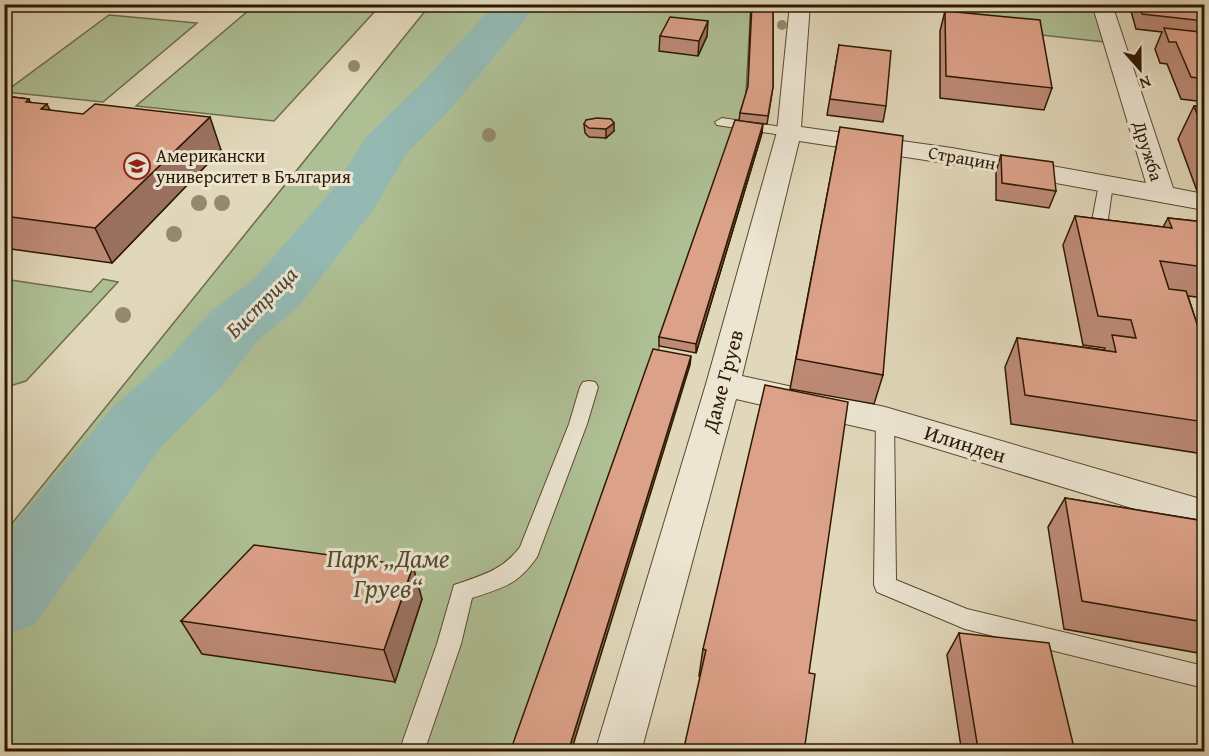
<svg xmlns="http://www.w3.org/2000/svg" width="1209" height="756" font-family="'Gentium Book Plus',serif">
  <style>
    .green { fill: #aebf94; stroke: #6e6c4a; stroke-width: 1.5 }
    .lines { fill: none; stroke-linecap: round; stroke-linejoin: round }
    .river { fill: #94b9b3; fill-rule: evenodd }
    .lane-casing { stroke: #5a482e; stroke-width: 2 }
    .street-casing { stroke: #5a482e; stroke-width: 2 }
    .lane { fill: #ece5d2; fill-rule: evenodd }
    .street { fill: #ece5d2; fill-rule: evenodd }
    .tree { fill: #938a6c }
    .wall { fill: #bd8a76; stroke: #2d1900; stroke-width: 1.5 }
    .shaded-wall { fill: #9a7160; stroke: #2d1900; stroke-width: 1.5 }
    .building { fill: #dca189; stroke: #2d1900; stroke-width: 1.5 }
    .labels { text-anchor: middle; stroke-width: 6; stroke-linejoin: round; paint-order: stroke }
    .far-street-label { font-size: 18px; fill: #2d1900; stroke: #ece5d2 }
    .far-poi-label { font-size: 18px; fill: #2d1900; stroke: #ece5d2; text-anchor: start }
    .street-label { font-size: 21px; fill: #2d1900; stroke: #ece5d2 }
    .water-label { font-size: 22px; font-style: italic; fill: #4c4936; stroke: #ece5d2 }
    .near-park-label { font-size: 26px; font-style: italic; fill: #544b2c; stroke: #ece5d2 }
  </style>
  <rect width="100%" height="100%" fill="#e1d7ba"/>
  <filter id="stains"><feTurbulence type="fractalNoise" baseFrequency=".00333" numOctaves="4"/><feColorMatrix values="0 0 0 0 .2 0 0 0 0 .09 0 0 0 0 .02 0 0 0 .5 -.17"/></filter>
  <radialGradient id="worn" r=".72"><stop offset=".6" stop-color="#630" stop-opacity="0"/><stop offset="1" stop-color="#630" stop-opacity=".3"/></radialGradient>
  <path class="green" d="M 334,4 L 377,9 L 274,121 L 136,106 L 255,5 Z
    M 430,5 L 751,5 L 745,107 L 736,133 L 514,751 L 5,752 L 5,532 Z
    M 950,5 L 1093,5 L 1104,42 L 949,25 Z
    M 109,15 L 197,23 L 103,102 L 5,92 Z
    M 4,279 L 91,292 L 103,279 L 118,282 L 26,381 L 13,385 L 5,383 Z"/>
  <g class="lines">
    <path class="river" d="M 495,4 L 538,4 L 454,105 L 406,154 L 373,210 L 298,307 L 257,341 L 221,387 L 161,447 L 34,625 L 4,635 L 4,537 L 111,409 L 173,353 L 211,311 L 254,279 L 333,189 L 367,136 L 420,85 Z"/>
    <defs>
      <path id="lane" d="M 356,4 L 388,4 L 395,8 L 390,11 Z
        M 722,118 L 789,128 L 796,132 L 789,136 L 717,125 L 715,122 Z
        M 1106,180 L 1113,184 L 1107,226 L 1099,231 L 1091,226 L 1099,184 Z
        M 589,381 L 595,382 L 598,387 L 587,424 L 537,557 C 518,585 502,588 472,598 L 461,644 L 424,752 L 399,752 L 437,644 L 454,585 C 482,575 502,571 520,547 L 569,424 L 580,387 L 583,382 Z
        M 885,413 L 892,415 L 894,420 L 896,580 L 967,609 L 1204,666 L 1204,688 L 965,629 L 877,592 L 874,585 L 876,420 L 878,415 Z"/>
      <path id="street" d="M 790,4 L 810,4 L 801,127 L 952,148 L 1146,183 L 1092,4 L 1112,4 L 1173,188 L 1204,194 L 1204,210 L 952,164 L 799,141 L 742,376 L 885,407 L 1204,500 L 1204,530 L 885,433 L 736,399 L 641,752 L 595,752 L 706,384 L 777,132 Z"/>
    </defs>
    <use href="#lane" class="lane-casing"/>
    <use href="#street" class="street-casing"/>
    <use href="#lane" class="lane"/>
    <use href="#street" class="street"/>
  </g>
  <g class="tree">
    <circle cx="782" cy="25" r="5"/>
    <circle cx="354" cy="66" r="6"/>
    <circle cx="489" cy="135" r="7"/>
    <circle cx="199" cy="203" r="8"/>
    <circle cx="222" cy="203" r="8"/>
    <circle cx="174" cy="234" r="8"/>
    <circle cx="123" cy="315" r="8"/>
  </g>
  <path class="wall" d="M 751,4 L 773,4 L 773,87 L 767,124 L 739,121 L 740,113 L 748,88 Z
    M 1134,4 L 1204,4 L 1204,102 L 1181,99 L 1167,64 L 1160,63 L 1155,49 L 1162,32 L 1136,29 L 1131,11 Z
    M 945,11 L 1052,88 L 1044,110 L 940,98 L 940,31 Z
    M 660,36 L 707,36 L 698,56 L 659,51 Z
    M 839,45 L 886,106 L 883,122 L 827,115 Z
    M 4,96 L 29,99 L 30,102 L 49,110 L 221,150 L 112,263 L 4,248 Z
    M 1194,106 L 1204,107 L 1204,200 L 1200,199 L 1178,139 Z
    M 584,124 L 614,131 L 606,138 L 589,137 L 585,133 Z
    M 840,127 L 883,375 L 874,404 L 790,389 Z
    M 762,133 L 696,353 L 659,346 L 659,337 Z
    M 1001,155 L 1056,191 L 1049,208 L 996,200 L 996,171 Z
    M 1075,216 L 1163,227 L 1168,218 L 1204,222 L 1204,298 L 1188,296 L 1204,345 L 1204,454 L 1011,424 L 1005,367 L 1017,338 L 1104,350 L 1105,348 L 1083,345 L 1063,245 Z
    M 1065,498 L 1204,521 L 1204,654 L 1064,629 L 1048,527 Z
    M 422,599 L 395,682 L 202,654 L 181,621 Z
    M 959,633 L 1075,752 L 951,752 L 954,746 L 961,747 L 947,655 Z
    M 703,649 L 809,673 L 699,676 Z"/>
  <path class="shaded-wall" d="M 708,21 L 707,36 L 698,56 L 699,41 Z
    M 47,104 L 62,137 L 41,109 Z
    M 210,117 L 221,150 L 112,263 L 95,228 Z
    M 614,123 L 614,131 L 606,138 L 606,129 Z
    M 763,124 L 762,133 L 696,353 L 696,344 Z
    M 691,356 L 690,365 L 571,752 L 568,752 Z
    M 413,566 L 422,599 L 395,682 L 384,650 Z"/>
  <path class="building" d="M 752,4 L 773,4 L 773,87 L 768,116 L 740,113 L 748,86 Z
    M 1140,4 L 1204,4 L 1204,21 L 1142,14 Z
    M 945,11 L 1040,20 L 1052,88 L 946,76 Z
    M 670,17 L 708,21 L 699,41 L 660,36 Z
    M 1164,28 L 1200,32 L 1201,34 L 1204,35 L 1204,79 L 1191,77 L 1176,42 L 1169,42 Z
    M 839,45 L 891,51 L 886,106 L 830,99 Z
    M 4,96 L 29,99 L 26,102 L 47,104 L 41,109 L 83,114 L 95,104 L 210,117 L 95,228 L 4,216 Z
    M 1194,106 L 1204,107 L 1204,132 Z
    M 597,118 L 611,119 L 614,123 L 606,129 L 589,128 L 584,124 L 586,120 Z
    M 735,120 L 763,124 L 696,344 L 659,337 Z
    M 840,127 L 903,136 L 883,375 L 796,359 Z
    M 1001,155 L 1053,162 L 1056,191 L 1002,183 Z
    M 1075,216 L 1172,228 L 1168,218 L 1204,222 L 1204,267 L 1160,261 L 1169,289 L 1186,291 L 1204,345 L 1204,422 L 1025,395 L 1017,338 L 1116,352 L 1112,335 L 1136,338 L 1131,320 L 1098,316 Z
    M 653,349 L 691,356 L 568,752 L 510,752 Z
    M 765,385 L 848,402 L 809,673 L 815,674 L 804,752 L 683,752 L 706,650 L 703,649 Z
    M 1065,498 L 1204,521 L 1204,622 L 1082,601 Z
    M 254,545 L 413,566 L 384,650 L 181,621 Z
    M 959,633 L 1049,643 L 1075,752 L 955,752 L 954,746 L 978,749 Z"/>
  <defs>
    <symbol id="university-ring" viewBox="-11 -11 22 22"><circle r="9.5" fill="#ece5d2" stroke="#8f2418" stroke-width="1.5"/><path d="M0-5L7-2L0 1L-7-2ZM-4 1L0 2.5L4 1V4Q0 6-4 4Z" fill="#8f2418"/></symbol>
  </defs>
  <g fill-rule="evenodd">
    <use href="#university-ring" x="122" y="151" width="30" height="30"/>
  </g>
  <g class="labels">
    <g class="far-street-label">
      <text transform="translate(1148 151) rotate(73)" y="6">Дружба</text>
      <text transform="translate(962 158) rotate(10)" y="6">Страцин</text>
    </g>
    <g class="far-poi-label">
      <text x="156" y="162">Американски<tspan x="156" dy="21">университет в България</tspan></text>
    </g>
    <g class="street-label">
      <text transform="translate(723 381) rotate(-75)" y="7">Даме Груев</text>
      <text transform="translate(965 444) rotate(17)" y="7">Илинден</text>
    </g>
    <g class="water-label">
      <text transform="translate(261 302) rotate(-45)" y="8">Бистрица</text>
    </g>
    <g class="near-park-label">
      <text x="388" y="567">Парк „Даме<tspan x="388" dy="30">Груев“</tspan></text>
    </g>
  </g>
  <rect width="1209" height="756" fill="none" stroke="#e1d7ba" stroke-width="24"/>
  <rect x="6" y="6" width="1197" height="744" fill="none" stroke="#2d1900" stroke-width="3"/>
  <rect x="12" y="12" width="1185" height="732" fill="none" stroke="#2d1900" stroke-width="1.5"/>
  <g transform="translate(1140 69) rotate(159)" stroke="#ece5d2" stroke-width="4.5" paint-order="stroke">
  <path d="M0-4.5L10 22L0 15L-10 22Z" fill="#2d1900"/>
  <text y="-9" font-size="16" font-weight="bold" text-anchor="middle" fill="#2d1900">N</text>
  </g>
  <rect width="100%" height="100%" filter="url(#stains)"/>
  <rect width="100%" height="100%" fill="url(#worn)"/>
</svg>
